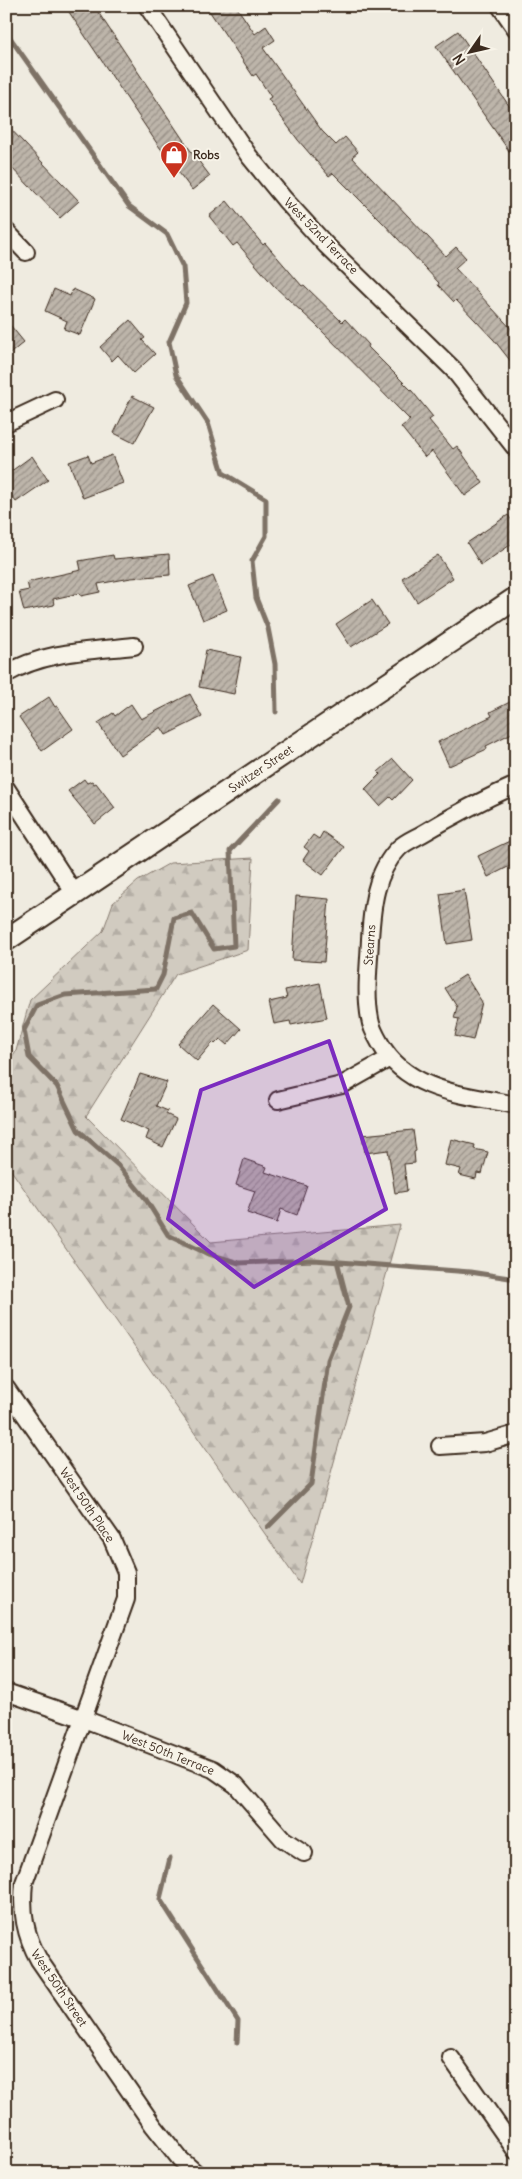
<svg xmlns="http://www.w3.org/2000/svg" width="522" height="2179" font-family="Delius,sans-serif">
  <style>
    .forest { fill: url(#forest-firs); stroke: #867a6f }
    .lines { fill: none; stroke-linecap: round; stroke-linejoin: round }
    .stream { stroke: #7e7266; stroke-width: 5 }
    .building { fill: url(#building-hatch); stroke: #3b2a1e }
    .minor-casing { stroke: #3b2a1e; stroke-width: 20 }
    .tertiary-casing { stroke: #3b2a1e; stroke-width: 25 }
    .minor { stroke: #f7f3e8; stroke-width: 16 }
    .tertiary { stroke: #f7f3e8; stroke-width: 21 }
    .marked { fill: #7b2cbf; fill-opacity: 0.2; stroke: #7b2cbf; stroke-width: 4; stroke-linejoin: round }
    .labels { text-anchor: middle; stroke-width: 4; stroke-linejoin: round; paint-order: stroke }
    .poi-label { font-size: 12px; font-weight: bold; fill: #3b2a1e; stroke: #f7f3e8; text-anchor: start }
    .street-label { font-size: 12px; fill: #3b2a1e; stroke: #f7f3e8 }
  </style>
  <defs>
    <pattern id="forest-firs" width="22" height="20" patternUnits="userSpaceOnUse" patternTransform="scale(1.25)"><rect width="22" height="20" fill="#d1cbc0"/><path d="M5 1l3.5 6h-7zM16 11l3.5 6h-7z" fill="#b4aea5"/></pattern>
    <pattern id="building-hatch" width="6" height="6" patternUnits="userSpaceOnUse" patternTransform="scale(1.25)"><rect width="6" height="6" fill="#bdb5aa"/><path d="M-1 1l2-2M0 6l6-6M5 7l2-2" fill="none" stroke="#9b938a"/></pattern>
  </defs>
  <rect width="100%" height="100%" fill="#efebe0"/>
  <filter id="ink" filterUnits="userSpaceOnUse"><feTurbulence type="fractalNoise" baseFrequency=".02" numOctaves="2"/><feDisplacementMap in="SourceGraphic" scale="10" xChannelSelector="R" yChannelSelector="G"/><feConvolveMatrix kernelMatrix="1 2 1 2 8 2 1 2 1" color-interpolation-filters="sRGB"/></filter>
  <g filter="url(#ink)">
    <path class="forest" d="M 253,858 L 248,950 L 176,974 L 86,1116 L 211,1242 L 400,1225 L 300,1584 L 6,1163 L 6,1065 L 16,1051 L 30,1000 L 103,931 L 113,903 L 138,881 L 170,863 Z"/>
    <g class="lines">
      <path class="stream" d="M 6,32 L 129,206 L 167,234 L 183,267 L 186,303 L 169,342 L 176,375 L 208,423 L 223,473 L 266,499 L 266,536 L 252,561 L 256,598 L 268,628 L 275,664 L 276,712
        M 279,799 L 230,851 L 234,946 L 214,949 L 192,913 L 174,918 L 163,975 L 156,989 L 65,995 L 37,1005 L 24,1030 L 29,1057 L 57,1086 L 78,1130 L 118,1165 L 145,1198 L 168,1235 L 206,1253 L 239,1263 L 314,1260 L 470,1272 L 516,1279
        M 268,1527 L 311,1484 L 328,1360 L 349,1307 L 337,1261
        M 170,1858 L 160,1899 L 238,2021 L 237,2043"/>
    </g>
    <path class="building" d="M 65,6 L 94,6 L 188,147 L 210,176 L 192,190 L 158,145 Z
      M 206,6 L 236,6 L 255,34 L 266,26 L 275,40 L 263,48 L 322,131 L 336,145 L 345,137 L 358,152 L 352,157 L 446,256 L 456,247 L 466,258 L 455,268 L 516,334 L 516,368 L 494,340 L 456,300 L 454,302 L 438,285 L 439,283 L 384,224 L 333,173 L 329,176 L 298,140 L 268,99 L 271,97 L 256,74 L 253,76 Z
      M 458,31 L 516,116 L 516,161 L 436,46 Z
      M 6,124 L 79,201 L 60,218 L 6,162 Z
      M 227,201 L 263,245 L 265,243 L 302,286 L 304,285 L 342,322 L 345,319 L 369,345 L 368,347 L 412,391 L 433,417 L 429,420 L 453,449 L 457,446 L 483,483 L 465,496 L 432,451 L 425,457 L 401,427 L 410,420 L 316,325 L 274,286 L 237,243 L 233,246 L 209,216 Z
      M 54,289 L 70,296 L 73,289 L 95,299 L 80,335 L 64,329 L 67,321 L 45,311 Z
      M 6,320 L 24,342 L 6,357 Z
      M 130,320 L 145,338 L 142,340 L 155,354 L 134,373 L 118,355 L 112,361 L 100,347 Z
      M 132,396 L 154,407 L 134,443 L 114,433 Z
      M 88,455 L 91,463 L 112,455 L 123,483 L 83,498 L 69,462 Z
      M 32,456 L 48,480 L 16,502 L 6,488 L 6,475 Z
      M 508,515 L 516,526 L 516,541 L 481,565 L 467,543 Z
      M 169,554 L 170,575 L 131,578 L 98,584 L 100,592 L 81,596 L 80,593 L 53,599 L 54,605 L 24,611 L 19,592 L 29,590 L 27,582 L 81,570 L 79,561 L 113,555 L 114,559 Z
      M 438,555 L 453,578 L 417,602 L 402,578 Z
      M 213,576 L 227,610 L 203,620 L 189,586 Z
      M 372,600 L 388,624 L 351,647 L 336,624 Z
      M 206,650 L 241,657 L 234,694 L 199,687 Z
      M 190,694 L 202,717 L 166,735 L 161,727 L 120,755 L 98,723 L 113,713 L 115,716 L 131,704 L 141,719 Z
      M 49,697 L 55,707 L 57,706 L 73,729 L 42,751 L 19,717 Z
      M 516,699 L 516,731 L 486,746 L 487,749 L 449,766 L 438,742 L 492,716 L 490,712 Z
      M 393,759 L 412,780 L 393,800 L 390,797 L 380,806 L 365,789 L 380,774 L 378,772 Z
      M 84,779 L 87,783 L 92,781 L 94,784 L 96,783 L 115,808 L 95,824 L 68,791 Z
      M 323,832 L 344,847 L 323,875 L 303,860 L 309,851 L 304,847 L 313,835 L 319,839 Z
      M 516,838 L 516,863 L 488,877 L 478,856 Z
      M 464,890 L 472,940 L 447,944 L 440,894 Z
      M 296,896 L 329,899 L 324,962 L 292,960 Z
      M 465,975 L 482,1002 L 473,1040 L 455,1036 L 459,1019 L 454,1018 L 457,1007 L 445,988 Z
      M 320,983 L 327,1018 L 291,1025 L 290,1021 L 274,1024 L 269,1002 L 287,998 L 285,990 Z
      M 213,1004 L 241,1029 L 227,1045 L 220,1039 L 215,1044 L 213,1042 L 197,1061 L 178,1044 Z
      M 140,1074 L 167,1082 L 156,1106 L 168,1111 L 166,1114 L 176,1119 L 163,1147 L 146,1139 L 149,1131 L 121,1119 Z
      M 413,1130 L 416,1151 L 414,1152 L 415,1163 L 404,1164 L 407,1191 L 395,1193 L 388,1150 L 365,1153 L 362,1135 Z
      M 451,1139 L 475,1145 L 474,1149 L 488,1152 L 482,1174 L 477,1173 L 476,1179 L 459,1175 L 461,1169 L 445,1165 Z
      M 244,1159 L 267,1167 L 265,1172 L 307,1186 L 297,1215 L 281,1209 L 277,1223 L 247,1213 L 255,1191 L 236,1185 Z"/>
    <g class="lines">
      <defs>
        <path id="minor" d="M 147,6 L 249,156 L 285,200 L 326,245 L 453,369 L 516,449
          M 500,6 L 516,29
          M 6,231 L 26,252
          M 6,423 L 55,400
          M 6,674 C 45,651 91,651 134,646
          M 516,785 C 484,799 452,816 422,834 C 415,838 405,842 399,848 C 375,872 372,907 370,939 C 369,966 365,993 370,1019 C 371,1027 376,1036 380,1043 C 407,1092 466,1095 516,1105
          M 6,788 L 75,894
          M 278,1100 L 342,1085 L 388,1059
          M 6,1388 L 112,1539 L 126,1572 L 126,1599 L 24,1883 C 21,1912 25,1935 39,1960 L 153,2125 L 180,2159 L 196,2173
          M 440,1446 L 485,1443 L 516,1434
          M 6,1692 L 84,1719 L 213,1769 L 236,1785 L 283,1839 L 304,1853
          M 451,2058 L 516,2151"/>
        <path id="tertiary" d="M 6,940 L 516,598"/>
      </defs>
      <use href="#minor" class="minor-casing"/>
      <use href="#tertiary" class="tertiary-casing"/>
      <use href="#minor" class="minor"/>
      <use href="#tertiary" class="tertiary"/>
    </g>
  </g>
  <path class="marked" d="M 329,1041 L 386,1209 L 254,1287 L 168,1219 L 201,1090 Z"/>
  <defs>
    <symbol id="shop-pin" viewBox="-11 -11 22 30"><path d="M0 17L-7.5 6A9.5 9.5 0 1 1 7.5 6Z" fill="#c8321e" stroke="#f7f3e8"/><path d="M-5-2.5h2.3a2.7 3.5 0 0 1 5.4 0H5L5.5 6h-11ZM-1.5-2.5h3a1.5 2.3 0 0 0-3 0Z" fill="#fff"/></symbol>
  </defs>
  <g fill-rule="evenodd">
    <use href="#shop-pin" x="158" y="139" width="32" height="43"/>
  </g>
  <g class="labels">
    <g class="poi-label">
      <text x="193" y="159">Robs</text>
    </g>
    <g class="street-label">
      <text transform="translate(321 236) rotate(46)" y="4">West 52nd Terrace</text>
      <text transform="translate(261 769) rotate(-34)" y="4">Switzer Street</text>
      <text transform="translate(370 945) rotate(-86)" y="4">Stearns</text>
      <text transform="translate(87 1505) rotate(56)" y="4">West 50th Place</text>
      <text transform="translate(168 1753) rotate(22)" y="4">West 50th Terrace</text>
      <text transform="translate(59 1988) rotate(56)" y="4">West 50th Street</text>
    </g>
  </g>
  <rect width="522" height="2179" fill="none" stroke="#f7f3e8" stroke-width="25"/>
  <rect x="12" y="12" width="497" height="2154" fill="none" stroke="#3b2a1e" stroke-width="2" filter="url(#ink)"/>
  <g transform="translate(470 52) rotate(236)" stroke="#f7f3e8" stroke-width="4" paint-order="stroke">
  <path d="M0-4L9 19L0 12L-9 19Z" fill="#3b2a1e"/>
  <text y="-8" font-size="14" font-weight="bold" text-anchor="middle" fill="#3b2a1e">N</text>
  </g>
</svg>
